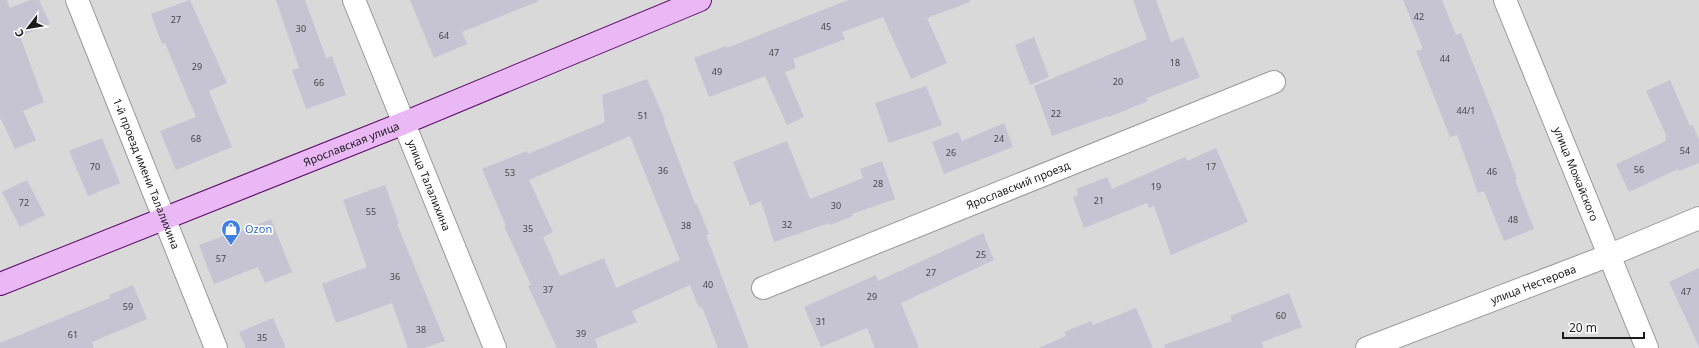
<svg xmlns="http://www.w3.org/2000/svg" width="1699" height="348" font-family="'Noto Sans',sans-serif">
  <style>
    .residential { fill: #d9d9da }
    .building { fill: #c6c3d3; fill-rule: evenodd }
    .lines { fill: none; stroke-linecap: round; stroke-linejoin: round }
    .street-casing { stroke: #999; stroke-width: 24 }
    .secondary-casing { stroke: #5e0c6b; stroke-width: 24 }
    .street { stroke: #fff; stroke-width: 22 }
    .secondary { stroke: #e9b8f5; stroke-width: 22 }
    .labels { text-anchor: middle; stroke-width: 3.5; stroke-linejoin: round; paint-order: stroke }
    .number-label { font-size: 9px; fill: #46464a }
    .street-label { font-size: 11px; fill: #1c1c1c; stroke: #fff }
    .shop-label { font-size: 11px; fill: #366cbe; stroke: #fff; text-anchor: start }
  </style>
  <rect width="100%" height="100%" fill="#e7e2ed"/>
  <path class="residential" d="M 0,0 L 1699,0 L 1699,348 L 0,348 Z"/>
  <path class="building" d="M 0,0 L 7,0 L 10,8 L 30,0 L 39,0 L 50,24 L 20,36 L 44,102 L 23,111 L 36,140 L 15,149 L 1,119 L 0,120 Z
    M 190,0 L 227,83 L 209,91 L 232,147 L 176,170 L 160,131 L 196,117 L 165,43 L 162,44 L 151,14 Z
    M 276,0 L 305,0 L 326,58 L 332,56 L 346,95 L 306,109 L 292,70 L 299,68 Z
    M 410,0 L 538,0 L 539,1 L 462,32 L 467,44 L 434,58 Z
    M 848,0 L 970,0 L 970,2 L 927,18 L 947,63 L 911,79 L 883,17 L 842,32 L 845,39 L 793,59 L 796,68 L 785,72 L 804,117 L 787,125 L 765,76 L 709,97 L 694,58 L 726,46 L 727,48 Z
    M 1133,0 L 1156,0 L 1171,42 L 1183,37 L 1200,77 L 1147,98 L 1148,101 L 1109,117 L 1108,116 L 1052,136 L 1034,86 L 1147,39 Z
    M 1403,0 L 1442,0 L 1456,35 L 1461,33 L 1495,119 L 1517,179 L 1515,180 L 1534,229 L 1504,241 L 1484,191 L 1478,193 L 1457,135 L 1450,137 L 1416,51 L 1423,49 Z
    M 1034,37 L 1049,77 L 1030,85 L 1015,45 Z
    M 647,79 L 665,120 L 664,121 L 695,204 L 697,204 L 709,234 L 706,235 L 749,348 L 718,348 L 702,307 L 699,308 L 690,285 L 632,311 L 637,322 L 595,339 L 598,348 L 557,348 L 528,286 L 531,285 L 504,226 L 506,226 L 482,169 L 527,151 L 528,154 L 605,122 L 602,95 ZM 630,136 L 680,260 L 616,288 L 604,258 L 560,276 L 543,237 L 553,232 L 529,180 Z
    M 1670,80 L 1690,126 L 1693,125 L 1699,140 L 1699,163 L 1679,171 L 1678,169 L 1629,192 L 1616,164 L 1666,141 L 1665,137 L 1667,137 L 1646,91 Z
    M 926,86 L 942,125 L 889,143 L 875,103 Z
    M 1004,123 L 1013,147 L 944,174 L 932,142 L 958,132 L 962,141 Z
    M 102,138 L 120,183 L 88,196 L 69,151 Z
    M 787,141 L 810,199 L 863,178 L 860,169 L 882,161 L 895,199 L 852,214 L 853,216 L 830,225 L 829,223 L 774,242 L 761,201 L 750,206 L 733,162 Z
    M 1216,148 L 1248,222 L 1171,255 L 1154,206 L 1149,208 L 1147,203 L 1084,228 L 1073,197 L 1078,195 L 1076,189 L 1107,177 L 1112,189 L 1185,157 L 1187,161 Z
    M 27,180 L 45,215 L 20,227 L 2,192 Z
    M 385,185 L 399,224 L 397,224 L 445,341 L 424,348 L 408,348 L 392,303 L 336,323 L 322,284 L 367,267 L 343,200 Z
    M 271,219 L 292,272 L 265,283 L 258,267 L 214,284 L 199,245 L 229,234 L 230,236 Z
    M 983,233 L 994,260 L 901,303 L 919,348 L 875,348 L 867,328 L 821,347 L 804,307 L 876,275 L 878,281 Z
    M 1699,268 L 1699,347 L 1669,282 Z
    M 133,285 L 147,319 L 92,342 L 94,348 L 0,348 L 0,343 L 110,298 L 109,295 Z
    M 1289,293 L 1302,327 L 1262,342 L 1264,348 L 1165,348 L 1164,345 L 1232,321 L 1230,316 Z
    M 1136,308 L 1153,348 L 1039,348 L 1066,336 L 1064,332 L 1091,321 L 1093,325 Z
    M 273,318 L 286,348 L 246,348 L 239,332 Z"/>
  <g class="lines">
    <defs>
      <g id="street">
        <path id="s1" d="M 77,0 L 216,348"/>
        <path id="s2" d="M 354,0 L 495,348"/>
        <path id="s3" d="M 1505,0 L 1647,348"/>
        <path id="s4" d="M 763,288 L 1274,82"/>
        <path id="s5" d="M 1367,348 L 1610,255 L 1699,218"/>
      </g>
      <g id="secondary">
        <path id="s6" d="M 0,284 L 404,123 L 700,0"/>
      </g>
    </defs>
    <use href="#street" class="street-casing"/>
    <use href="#secondary" class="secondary-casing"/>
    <use href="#street" class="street"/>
    <use href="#secondary" class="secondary"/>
  </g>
  <defs>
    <symbol id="shop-pin" viewBox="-11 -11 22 30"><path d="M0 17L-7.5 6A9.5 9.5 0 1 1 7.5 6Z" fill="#3f7fe0" stroke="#fff"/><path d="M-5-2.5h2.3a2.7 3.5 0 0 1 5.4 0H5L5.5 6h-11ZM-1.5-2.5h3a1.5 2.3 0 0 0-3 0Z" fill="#fff"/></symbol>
  </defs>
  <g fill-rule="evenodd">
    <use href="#shop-pin" x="220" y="218" width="22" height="30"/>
  </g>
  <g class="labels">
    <g class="number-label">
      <text x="1419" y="20">42</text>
      <text x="176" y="23">27</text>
      <text x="826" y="30">45</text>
      <text x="301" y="32">30</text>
      <text x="444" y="39">64</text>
      <text x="774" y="56">47</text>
      <text x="1445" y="62">44</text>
      <text x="1175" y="66">18</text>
      <text x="197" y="70">29</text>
      <text x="717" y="75">49</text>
      <text x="1118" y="85">20</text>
      <text x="319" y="86">66</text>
      <text x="1466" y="114">44/1</text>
      <text x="1056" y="117">22</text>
      <text x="643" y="119">51</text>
      <text x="196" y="142">68</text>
      <text x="999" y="142">24</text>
      <text x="1685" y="154">54</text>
      <text x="951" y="156">26</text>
      <text x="95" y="170">70</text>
      <text x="1211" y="170">17</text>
      <text x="1639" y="173">56</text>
      <text x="663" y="174">36</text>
      <text x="1492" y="175">46</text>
      <text x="510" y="176">53</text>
      <text x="878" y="187">28</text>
      <text x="1156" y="190">19</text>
      <text x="1099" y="204">21</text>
      <text x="24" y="206">72</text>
      <text x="836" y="209">30</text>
      <text x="371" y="215">55</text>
      <text x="1513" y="223">48</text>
      <text x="787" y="228">32</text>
      <text x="686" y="229">38</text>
      <text x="528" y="232">35</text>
      <text x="981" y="258">25</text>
      <text x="221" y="262">57</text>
      <text x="931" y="276">27</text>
      <text x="395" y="280">36</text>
      <text x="708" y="288">40</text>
      <text x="548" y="293">37</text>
      <text x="1686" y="295">47</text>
      <text x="872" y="300">29</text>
      <text x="128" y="310">59</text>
      <text x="1281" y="319">60</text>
      <text x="821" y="325">31</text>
      <text x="421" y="333">38</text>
      <text x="581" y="337">39</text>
      <text x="73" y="338">61</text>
      <text x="262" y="341">35</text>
    </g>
    <g class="street-label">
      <text dy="4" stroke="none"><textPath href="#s6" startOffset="378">Ярославская улица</textPath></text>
      <text dy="4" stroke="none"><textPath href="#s1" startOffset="187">1-й проезд имени Талалихина</textPath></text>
      <text dy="4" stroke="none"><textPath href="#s3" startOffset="188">улица Можайского</textPath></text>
      <text dy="4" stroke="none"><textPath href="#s2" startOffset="200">улица Талалихина</textPath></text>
      <text dy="4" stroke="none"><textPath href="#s4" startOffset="275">Ярославский проезд</textPath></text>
      <text dy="4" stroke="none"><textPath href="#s5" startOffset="178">улица Нестерова</textPath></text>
    </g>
    <g class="shop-label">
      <text x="245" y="233">Ozon</text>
    </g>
  </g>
  <g transform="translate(28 28) rotate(239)" stroke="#ffffff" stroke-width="3" paint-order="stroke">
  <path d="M0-3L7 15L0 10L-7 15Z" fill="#1c1c1c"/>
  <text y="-6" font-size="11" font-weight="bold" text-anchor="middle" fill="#1c1c1c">С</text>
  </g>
  <path d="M1563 332v6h81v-6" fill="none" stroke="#1c1c1c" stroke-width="2"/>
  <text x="1569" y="332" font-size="12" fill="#1c1c1c" stroke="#ffffff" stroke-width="3" paint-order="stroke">20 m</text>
</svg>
